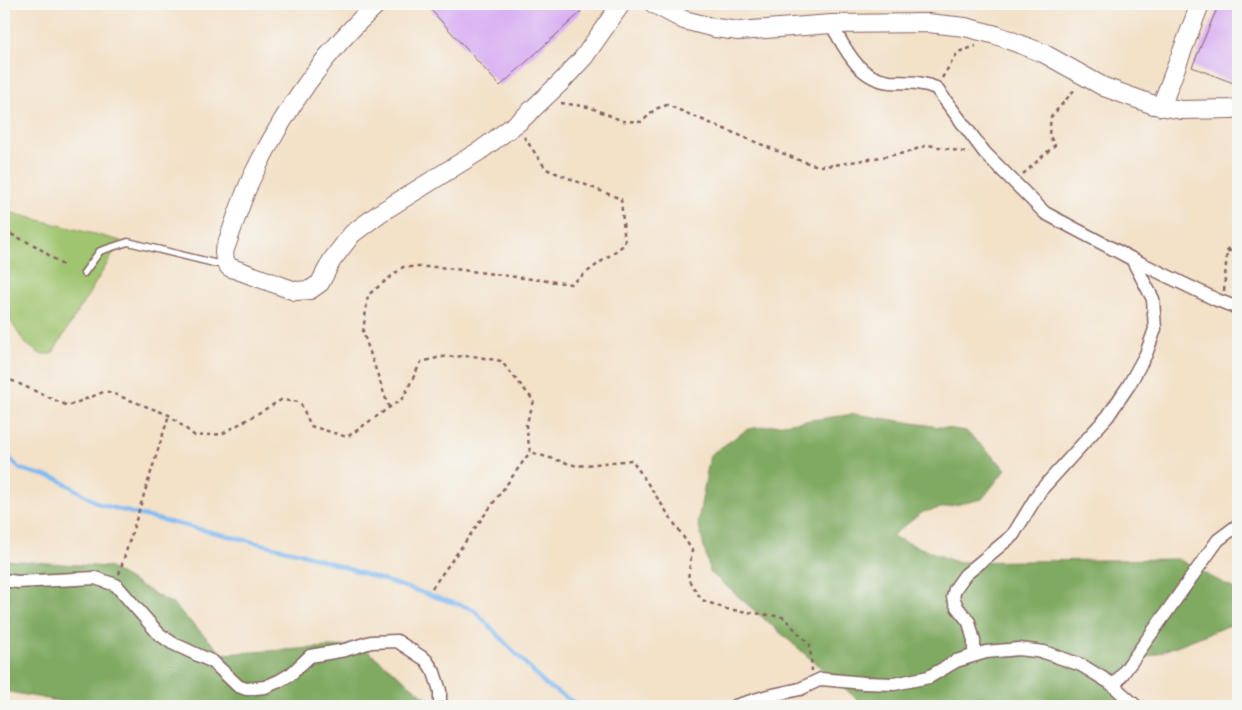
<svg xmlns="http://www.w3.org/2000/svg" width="1242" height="710" font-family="'Comic Neue',sans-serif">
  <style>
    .green { fill: #a0c56f; stroke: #75724d }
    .forest { fill: #80aa62; stroke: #656446 }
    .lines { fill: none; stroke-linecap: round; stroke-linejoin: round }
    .stream { stroke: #82bcf3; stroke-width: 4 }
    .building { fill: #d7abf3 }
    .lane-casing { stroke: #856362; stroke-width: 9 }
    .street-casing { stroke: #856362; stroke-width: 15 }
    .secondary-casing { stroke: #856362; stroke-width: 20 }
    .path { stroke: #856362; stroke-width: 2.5; stroke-dasharray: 4 4; stroke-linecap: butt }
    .lane { stroke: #fff; stroke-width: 6 }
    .street { stroke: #fff; stroke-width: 12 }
    .secondary { stroke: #fff; stroke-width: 18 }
  </style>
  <rect width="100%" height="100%" fill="#f6f6f2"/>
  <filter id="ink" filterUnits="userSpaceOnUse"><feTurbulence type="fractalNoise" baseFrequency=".02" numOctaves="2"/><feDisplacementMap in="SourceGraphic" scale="10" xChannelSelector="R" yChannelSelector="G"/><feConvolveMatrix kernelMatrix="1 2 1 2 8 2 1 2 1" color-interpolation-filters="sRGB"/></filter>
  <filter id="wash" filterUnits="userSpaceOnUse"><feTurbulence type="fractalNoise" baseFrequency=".0096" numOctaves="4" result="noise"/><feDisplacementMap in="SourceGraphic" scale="20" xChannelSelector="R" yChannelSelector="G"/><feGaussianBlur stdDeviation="1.12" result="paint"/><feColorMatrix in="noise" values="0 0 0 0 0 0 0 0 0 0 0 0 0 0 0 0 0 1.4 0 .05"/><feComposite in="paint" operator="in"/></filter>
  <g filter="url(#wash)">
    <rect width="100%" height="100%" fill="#f3e1c8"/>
    <path class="green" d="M 4,211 L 121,241 L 52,354 L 40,354 L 25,343 L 11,322 L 7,299 L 8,259 L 4,254 Z"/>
    <path class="forest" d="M 854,414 L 966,431 L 1006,469 L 982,499 L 923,512 L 891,536 L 956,562 L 1178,559 L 1238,591 L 1238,622 L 1148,657 L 1122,682 L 1130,706 L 869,706 L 857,699 L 710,572 L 698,522 L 710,455 L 748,429 Z
      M 4,560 L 108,567 L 174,605 L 223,654 L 360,645 L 437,706 L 86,706 L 4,691 Z"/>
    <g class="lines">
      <path class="stream" d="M 4,452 L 20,469 L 58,479 L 99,504 L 140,515 L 300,553 L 473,609 L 546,685 L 580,706"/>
    </g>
    <g id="blocks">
      <path class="building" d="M 439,4 L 574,4 L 581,12 L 500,86 L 431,10 Z
        M 1219,4 L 1238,4 L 1238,78 L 1236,84 L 1192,67 Z"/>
    </g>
  </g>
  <g filter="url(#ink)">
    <use href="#blocks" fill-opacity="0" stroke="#856362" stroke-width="1"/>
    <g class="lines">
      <defs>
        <path id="lane" d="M 84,273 L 100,251 L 128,242 L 226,266"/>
        <path id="street" d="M 831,24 C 845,48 858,79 890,82 C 907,83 919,81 936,88 L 985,153 L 1045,213 L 1132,259 L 1153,299 L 1155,329 L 1146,354 L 1129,385 L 1108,416 L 1040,491 L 1013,535 L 965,575 L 955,589 L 953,597 L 957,607 L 969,622 L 974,641 L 974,655
          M 1132,259 L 1217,300 L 1238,308
          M 4,580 L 17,582 L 95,578 L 116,585 L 159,634 L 172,643 L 213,662 L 238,686 L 246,689 L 265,687 L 279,681 L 291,674 L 310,656 L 345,650 L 371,642 L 397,641 L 426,660 L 434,672 L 440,691 L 440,706
          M 1114,686 L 1218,540 L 1238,525
          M 735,706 L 768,696 L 800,689 L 821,679 L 864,683 L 894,684 L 929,677 L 956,661 L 986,652 L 1019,649 L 1044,652 L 1081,665 L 1109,682 L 1136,706"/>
        <path id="secondary" d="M 377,4 C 324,52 283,113 252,177 C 241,201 233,227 224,252 L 225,261 L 229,267 L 295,291 L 310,290 L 320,283 L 332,260 L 352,234 L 380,213 L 481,150 L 520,121 L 561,82 L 584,57 L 621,4
          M 654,4 L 684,20 L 715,28 L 739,31 L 831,24 L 928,23 L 965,27 L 996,35 L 1043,53 L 1104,87 L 1154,105 L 1182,110 L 1231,109 L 1238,108
          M 1161,107 L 1200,4"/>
      </defs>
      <use href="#lane" class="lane-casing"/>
      <use href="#street" class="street-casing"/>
      <use href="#secondary" class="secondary-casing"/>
      <path class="path" d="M 942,78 L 958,52 L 976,46
        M 561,103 L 589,107 L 623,121 L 642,122 L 655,109 L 667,105 L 801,161 L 819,166 L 834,165 L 905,153 L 928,145 L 969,153
        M 1023,174 L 1055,145 L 1049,135 L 1051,117 L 1076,88
        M 4,231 L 36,246 L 64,266
        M 1227,251 L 1238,250
        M 1224,291 L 1227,251 L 1238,236
        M 4,377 L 68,406 L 106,391 L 169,415 L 195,436 L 222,434 L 281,400 L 300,402 L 311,426 L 347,437 L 403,398 L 421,362 L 441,357 L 473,356 L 501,361 L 534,401 L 526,425 L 530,452 L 577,466 L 632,460 L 692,550 L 688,579 L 702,600 L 726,609 L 783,617 L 810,645 L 812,671
        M 389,408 L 363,332 L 368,295 L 403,267 L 439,267 L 571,284 L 625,244 L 621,199 L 546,169 L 524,137
        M 119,574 L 169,415
        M 432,588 L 530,452"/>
      <use href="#lane" class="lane"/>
      <use href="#street" class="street"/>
      <use href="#secondary" class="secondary"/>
    </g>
  </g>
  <rect width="1242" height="710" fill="none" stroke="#f6f6f2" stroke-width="20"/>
</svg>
